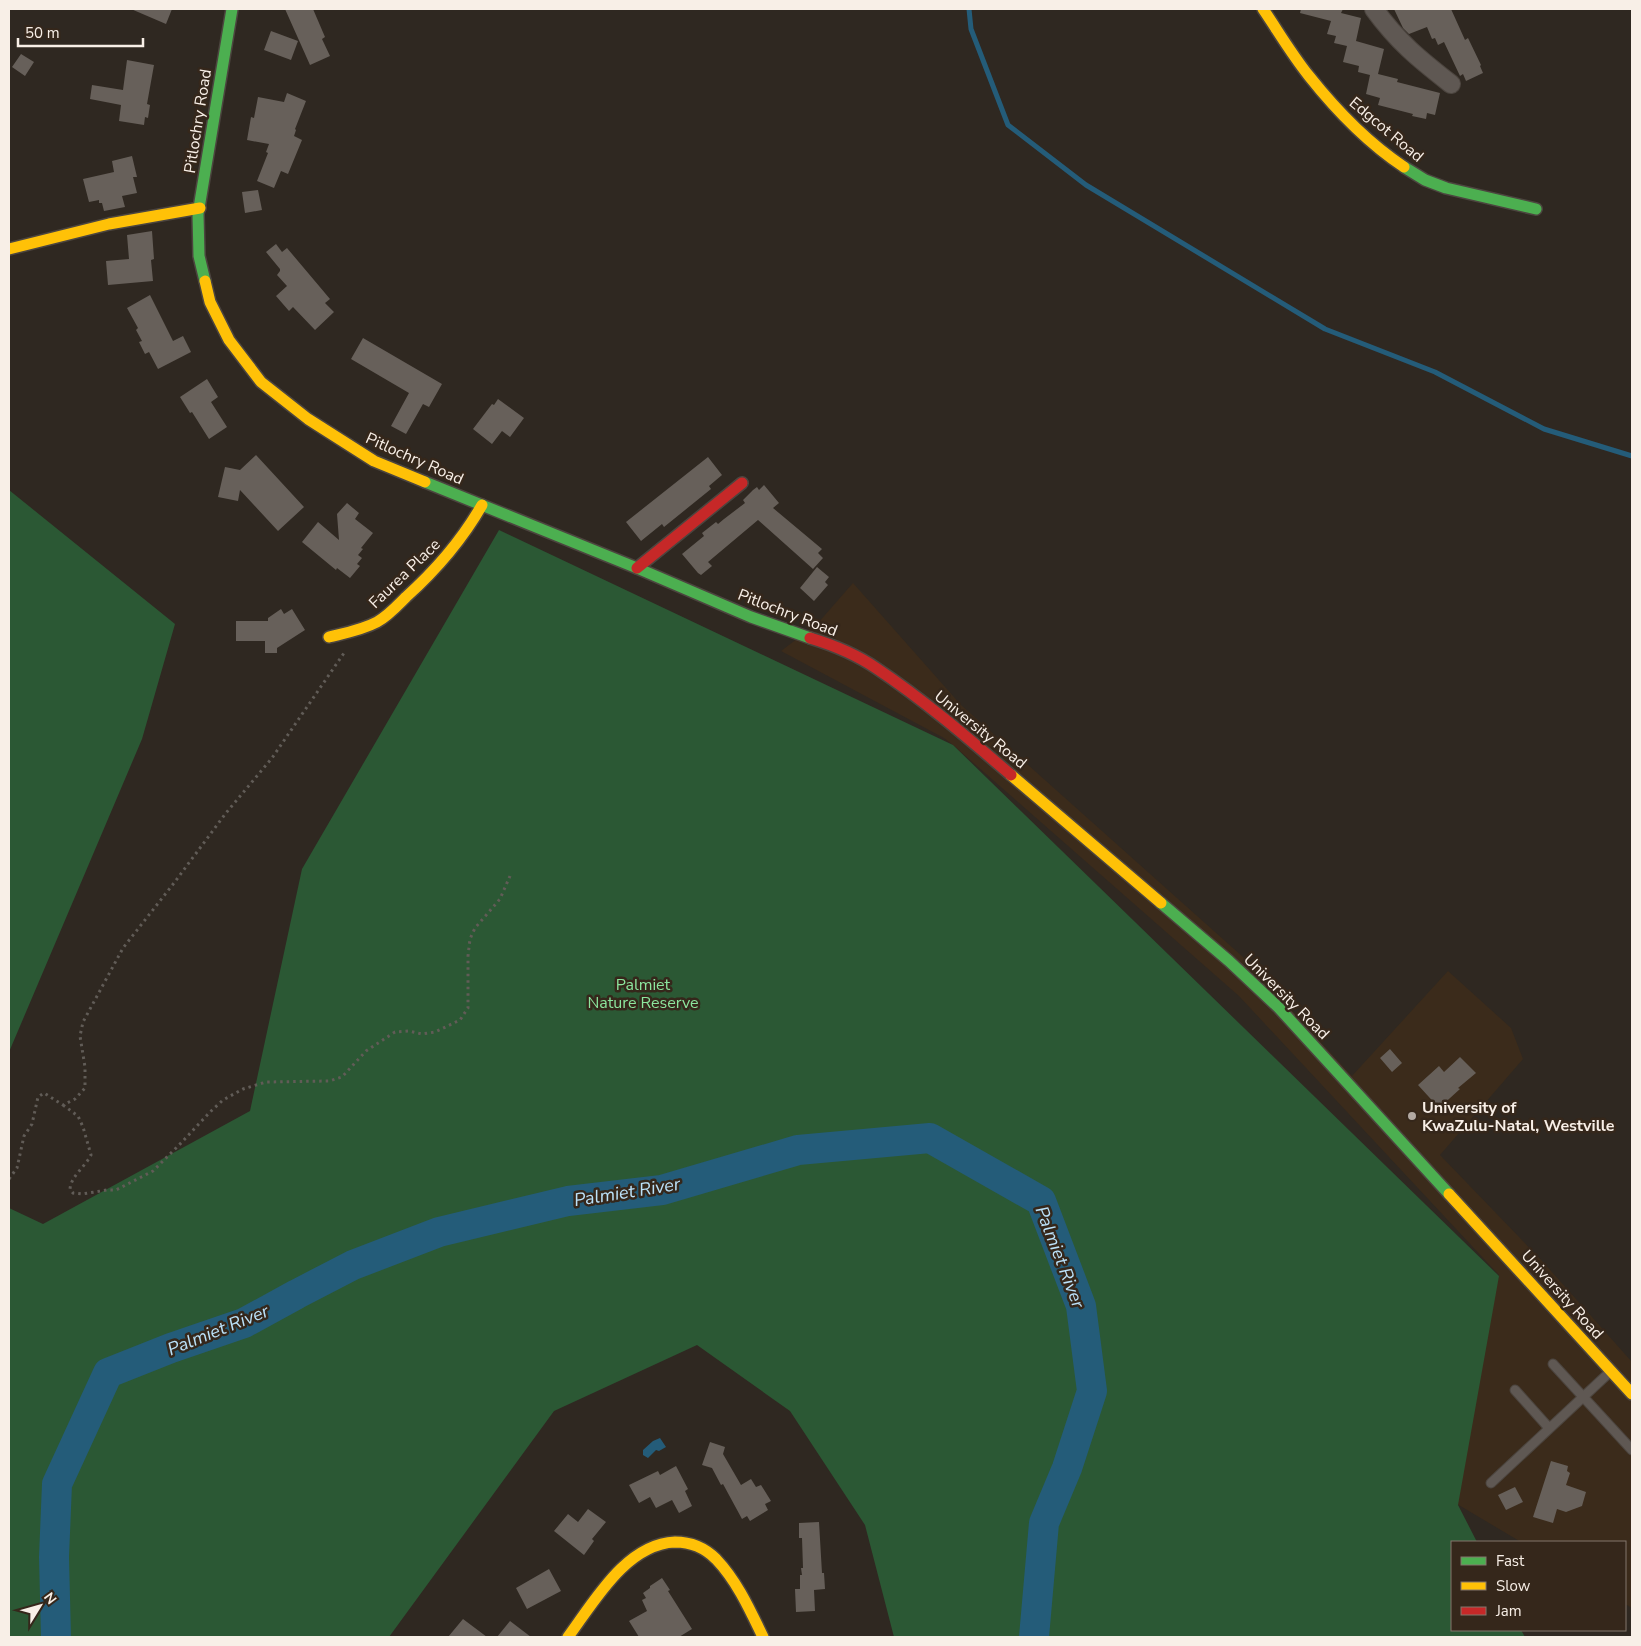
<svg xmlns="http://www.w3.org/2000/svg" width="1641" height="1646" font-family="'Nunito Sans',sans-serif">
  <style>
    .built { fill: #3b2b1b }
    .green { fill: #2b5834 }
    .water { fill: #245c79 }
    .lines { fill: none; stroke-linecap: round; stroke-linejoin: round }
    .stream { stroke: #245c79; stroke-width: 5 }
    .river { stroke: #245c79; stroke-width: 30 }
    .building { fill: #67605a }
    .lane-casing { stroke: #4c453f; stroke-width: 11 }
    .street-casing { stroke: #4c453f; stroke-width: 20 }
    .fast-casing { stroke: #4c453f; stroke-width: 14 }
    .slow-casing { stroke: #4c453f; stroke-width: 14 }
    .jam-casing { stroke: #4c453f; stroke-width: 14 }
    .path { stroke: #615c57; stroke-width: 3; stroke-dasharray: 2.5 4; stroke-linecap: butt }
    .lane { stroke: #5f5853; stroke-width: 9 }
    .street { stroke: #5f5853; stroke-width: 18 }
    .fast { stroke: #4caf50; stroke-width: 11 }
    .slow { stroke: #ffc107; stroke-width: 11 }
    .jam { stroke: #c62828; stroke-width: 11 }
    .poi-dot { fill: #b2a9a2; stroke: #35271b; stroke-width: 2 }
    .labels { text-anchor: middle; stroke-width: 5; stroke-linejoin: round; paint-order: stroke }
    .street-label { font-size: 16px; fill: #f8efe7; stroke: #35271b }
    .park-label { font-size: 16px; fill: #8ce69e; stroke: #35271b }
    .poi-label { font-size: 16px; font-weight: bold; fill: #f8efe7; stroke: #35271b; text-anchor: start }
    .water-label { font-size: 18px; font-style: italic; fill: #bbe2fa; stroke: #35271b }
  </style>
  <rect width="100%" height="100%" fill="#2f2821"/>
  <path class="built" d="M 853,583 L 961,705 L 1243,957 L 1352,1076 L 1448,971 L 1511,1028 L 1523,1059 L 1440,1155 L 1543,1262 L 1632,1362 L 1632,1608 L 1625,1604 L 1625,1542 L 1521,1542 L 1452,1501 L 1499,1275 L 1239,996 L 953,745 L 944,738 L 781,651 L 818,623 Z"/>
  <path class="green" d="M 9,490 L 175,624 L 142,739 L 9,1052 Z
    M 499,530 L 953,745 L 1499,1276 L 1458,1505 L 1477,1542 L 1452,1542 L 1452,1630 L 1521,1630 L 1525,1637 L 894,1637 L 865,1525 L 790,1411 L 697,1345 L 554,1411 L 389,1637 L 9,1637 L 9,1208 L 43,1224 L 250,1111 L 302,869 Z"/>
  <path class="water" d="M 660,1438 L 666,1447 L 659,1451 L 656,1450 L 648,1458 L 643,1455 L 643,1450 L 653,1441 Z"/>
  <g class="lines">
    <path class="stream" d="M 969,9 L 971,29 L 1008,125 L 1086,185 L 1325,329 L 1435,372 L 1544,429 L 1632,456"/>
    <path class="river" d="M 56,1637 L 54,1557 L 57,1484 L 108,1373 L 171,1348 L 244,1323 L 297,1294 L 353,1265 L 439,1232 L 568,1201 L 662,1190 L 798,1150 L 930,1138 L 1041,1201 L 1081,1306 L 1092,1391 L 1067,1468 L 1044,1523 L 1034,1637"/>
  </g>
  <path class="building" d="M 131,9 L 172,9 L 166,24 Z
    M 285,9 L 313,9 L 325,37 L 322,39 L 330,56 L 310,65 Z
    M 1301,9 L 1343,9 L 1341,13 L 1361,18 L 1356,41 L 1384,49 L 1378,74 L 1398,79 L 1397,82 L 1440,93 L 1435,115 L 1427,113 L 1426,119 L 1412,116 L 1413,114 L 1378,105 L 1380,98 L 1366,94 L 1370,75 L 1358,72 L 1359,66 L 1343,62 L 1347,46 L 1334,43 L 1336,36 L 1327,34 L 1331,21 L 1300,13 Z
    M 1394,9 L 1451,9 L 1465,40 L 1468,38 L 1481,65 L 1480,66 L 1483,73 L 1466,81 L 1463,74 L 1460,76 L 1444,42 L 1438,45 L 1435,38 L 1432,39 L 1427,27 L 1409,34 L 1403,28 Z
    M 271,31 L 298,41 L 291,60 L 264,50 Z
    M 21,54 L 34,62 L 25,76 L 12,67 Z
    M 127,60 L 154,65 L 147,104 L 150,105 L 148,118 L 145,117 L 144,125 L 119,121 L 121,105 L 90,99 L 92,85 L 123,90 Z
    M 287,93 L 306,101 L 295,129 L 296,130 L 294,136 L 302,140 L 288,174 L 281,171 L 274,188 L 257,181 L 268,153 L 266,152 L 269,144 L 247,140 L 251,117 L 254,118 L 258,97 L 284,102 Z
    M 132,156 L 137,177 L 133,177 L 137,193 L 122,196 L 125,207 L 104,211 L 102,203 L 99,203 L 99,200 L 89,202 L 83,179 L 114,172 L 112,161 Z
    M 258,190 L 262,210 L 245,213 L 242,192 Z
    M 152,231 L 154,259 L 151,260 L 153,281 L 108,285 L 106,261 L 129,259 L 127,235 Z
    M 276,244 L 282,252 L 287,248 L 330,299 L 325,303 L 334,312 L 315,330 L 293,307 L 289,311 L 276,296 L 287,286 L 277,275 L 280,271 L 280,269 L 266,252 Z
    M 150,295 L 173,341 L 183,336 L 191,352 L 158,369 L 149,352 L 145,354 L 139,342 L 142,341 L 136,330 L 138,328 L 127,308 Z
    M 363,338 L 442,384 L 429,407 L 423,404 L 406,434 L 391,426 L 409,393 L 351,359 Z
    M 207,379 L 218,397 L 211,402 L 227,427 L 209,439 L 192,412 L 190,413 L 180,397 Z
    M 498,399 L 524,418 L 510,437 L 502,431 L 492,444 L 473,429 L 492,404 L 494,405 Z
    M 256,455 L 304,507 L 278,531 L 240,490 L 238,501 L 218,497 L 225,467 L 240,470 Z
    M 708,457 L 722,475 L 709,486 L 711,489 L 664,527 L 662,524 L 641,541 L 626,522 Z
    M 764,485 L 779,503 L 773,508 L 822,549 L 818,553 L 823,558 L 813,569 L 758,520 L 708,562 L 712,566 L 701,575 L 698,573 L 682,554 L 704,536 L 702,533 L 716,522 L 718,524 L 724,519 L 745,503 L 743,500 L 753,490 L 757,487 L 759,490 Z
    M 347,503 L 359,513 L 355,519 L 373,533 L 361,548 L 363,549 L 358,555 L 362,558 L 357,564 L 360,566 L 350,578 L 337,568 L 336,570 L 302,542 L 318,522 L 339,540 L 337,514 Z
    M 817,567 L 829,577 L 825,582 L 828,585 L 814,601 L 800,588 Z
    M 281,609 L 284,614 L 292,609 L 305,630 L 277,648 L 277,653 L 265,653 L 265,641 L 236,641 L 236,621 L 268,621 L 268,618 Z
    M 1390,1049 L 1402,1063 L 1392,1072 L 1380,1058 Z
    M 1460,1057 L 1476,1073 L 1458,1088 L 1460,1089 L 1439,1108 L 1418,1085 L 1439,1066 L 1444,1072 Z
    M 710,1442 L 725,1447 L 723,1454 L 741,1485 L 751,1479 L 756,1487 L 761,1485 L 771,1501 L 765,1504 L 768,1510 L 750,1521 L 747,1516 L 742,1519 L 723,1484 L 721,1485 L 712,1468 L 702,1465 Z
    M 1551,1461 L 1568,1466 L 1567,1471 L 1570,1473 L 1566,1485 L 1586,1492 L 1582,1506 L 1566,1512 L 1557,1509 L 1553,1523 L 1533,1517 Z
    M 676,1466 L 688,1489 L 685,1491 L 692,1506 L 679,1513 L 672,1500 L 656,1508 L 650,1497 L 639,1503 L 629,1485 L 658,1471 L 660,1475 Z
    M 1515,1487 L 1523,1502 L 1506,1510 L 1498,1495 Z
    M 588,1509 L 606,1522 L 592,1539 L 594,1541 L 584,1555 L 554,1531 L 568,1514 L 578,1522 Z
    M 819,1522 L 822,1573 L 824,1573 L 825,1589 L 814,1590 L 815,1611 L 796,1612 L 795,1589 L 800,1589 L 800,1575 L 802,1575 L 801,1568 L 803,1568 L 802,1538 L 799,1538 L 799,1523 Z
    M 549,1569 L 561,1591 L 527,1609 L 516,1588 Z
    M 662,1578 L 670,1590 L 668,1591 L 692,1629 L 679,1637 L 639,1637 L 629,1621 L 647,1611 L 642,1600 L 646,1598 L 643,1593 L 650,1588 L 650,1586 Z
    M 463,1619 L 487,1637 L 448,1637 Z
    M 510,1621 L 531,1637 L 497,1637 Z"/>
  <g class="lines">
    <defs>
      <path id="lane" d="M 1553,1364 L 1632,1450
        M 1515,1390 L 1549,1428
        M 1491,1483 L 1611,1371"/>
      <path id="street" d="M 1374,9 C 1398,42 1419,59 1451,84"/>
      <path id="fast" d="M 1404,167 L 1425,180 L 1446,188 L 1536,209
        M 205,281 L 199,256 L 198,214 L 232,9
        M 425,482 L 637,568 L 751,617 L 810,638
        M 1161,903 L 1229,961 L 1279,1008 L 1449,1194"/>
      <path id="slow" d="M 1263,9 C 1278,31 1292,55 1309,76 C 1336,110 1368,143 1404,167
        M 9,249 L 109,224 L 200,208
        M 205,281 L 210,302 L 229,340 L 261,382 L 308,419 L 374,461 L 425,482
        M 329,637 C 345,633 362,630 377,622 C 388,616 397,606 406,597 C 436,570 462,540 482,505
        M 1011,775 L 1161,903
        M 1449,1194 L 1632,1394
        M 568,1637 C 594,1602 626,1544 675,1542 C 690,1542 705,1548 716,1559 C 737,1581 750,1610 763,1637"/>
      <path id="jam" d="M 637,568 L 742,483
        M 810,638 C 833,645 857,655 876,668 C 924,700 968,738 1011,775"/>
    </defs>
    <use href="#lane" class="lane-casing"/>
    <use href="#street" class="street-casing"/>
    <use href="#fast" class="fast-casing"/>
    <use href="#slow" class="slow-casing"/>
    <use href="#jam" class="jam-casing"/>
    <path class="path" d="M 63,1105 L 78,1116 L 83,1127 L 91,1155 C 85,1167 71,1176 70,1189 L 73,1193 L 82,1194 L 107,1190 L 116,1190 L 153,1171 L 182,1142 L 210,1112 L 223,1100 L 243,1089 L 266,1082 L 329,1081 L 342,1077 L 366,1051 L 395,1032 L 409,1031 L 422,1034 L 435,1032 L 460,1020 L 468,1008 L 468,956 L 470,939 L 475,928 L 500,899 L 510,876
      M 9,1179 L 17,1168 L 24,1136 L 32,1124 L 38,1097 L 44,1093 L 63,1105 L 75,1099 L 85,1088 L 85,1067 L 80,1036 L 83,1022 L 123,948 L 174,883 L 226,813 L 272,758 L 344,653"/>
    <use href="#lane" class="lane"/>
    <use href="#street" class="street"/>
    <use href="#fast" class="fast"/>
    <use href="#slow" class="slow"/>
    <use href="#jam" class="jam"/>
  </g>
  <circle class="poi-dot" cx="1412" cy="1116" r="5"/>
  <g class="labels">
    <g class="street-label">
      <text transform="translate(197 121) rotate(-81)" y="6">Pitlochry Road</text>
      <text transform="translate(1387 129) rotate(40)" y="6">Edgcot Road</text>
      <text transform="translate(415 458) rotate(24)" y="6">Pitlochry Road</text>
      <text transform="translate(404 573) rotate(-44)" y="6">Faurea Place</text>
      <text transform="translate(788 612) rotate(21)" y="6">Pitlochry Road</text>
      <text transform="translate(981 729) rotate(39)" y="6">University Road</text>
      <text transform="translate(1287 996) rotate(45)" y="6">University Road</text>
      <text transform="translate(1563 1294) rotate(48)" y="6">University Road</text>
    </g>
    <g class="park-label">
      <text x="643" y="990">Palmiet<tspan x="643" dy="18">Nature Reserve</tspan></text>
    </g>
    <g class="poi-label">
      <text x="1422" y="1113">University of<tspan x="1422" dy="18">KwaZulu-Natal, Westville</tspan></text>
    </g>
    <g class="water-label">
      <text transform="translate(627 1192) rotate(-9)" y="6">Palmiet River</text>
      <text transform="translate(1060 1257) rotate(69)" y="6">Palmiet River</text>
      <text transform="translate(218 1330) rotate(-22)" y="6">Palmiet River</text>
    </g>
  </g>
  <rect width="1641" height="1646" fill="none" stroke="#f8efe7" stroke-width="20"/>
  <rect x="1451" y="1541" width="175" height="90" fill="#35271b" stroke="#83776d"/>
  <rect x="1461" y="1557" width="25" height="8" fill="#4caf50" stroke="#83776d"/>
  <text x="1496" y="1566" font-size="15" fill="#f8efe7">Fast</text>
  <rect x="1461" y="1582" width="25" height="8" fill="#ffc107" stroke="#83776d"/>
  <text x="1496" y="1591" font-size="15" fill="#f8efe7">Slow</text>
  <rect x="1461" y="1607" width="25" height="8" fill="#c62828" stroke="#83776d"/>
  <text x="1496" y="1616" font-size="15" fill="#f8efe7">Jam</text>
  <g transform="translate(40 1606) rotate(53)" stroke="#35271b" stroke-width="4" paint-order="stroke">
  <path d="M0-4L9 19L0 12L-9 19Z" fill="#f8efe7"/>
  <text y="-8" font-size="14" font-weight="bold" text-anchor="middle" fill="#f8efe7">N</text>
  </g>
  <path d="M18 38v8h125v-8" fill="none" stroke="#f8efe7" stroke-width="2.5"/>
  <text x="25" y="38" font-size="15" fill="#f8efe7" stroke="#35271b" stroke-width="4" paint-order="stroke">50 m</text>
</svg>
